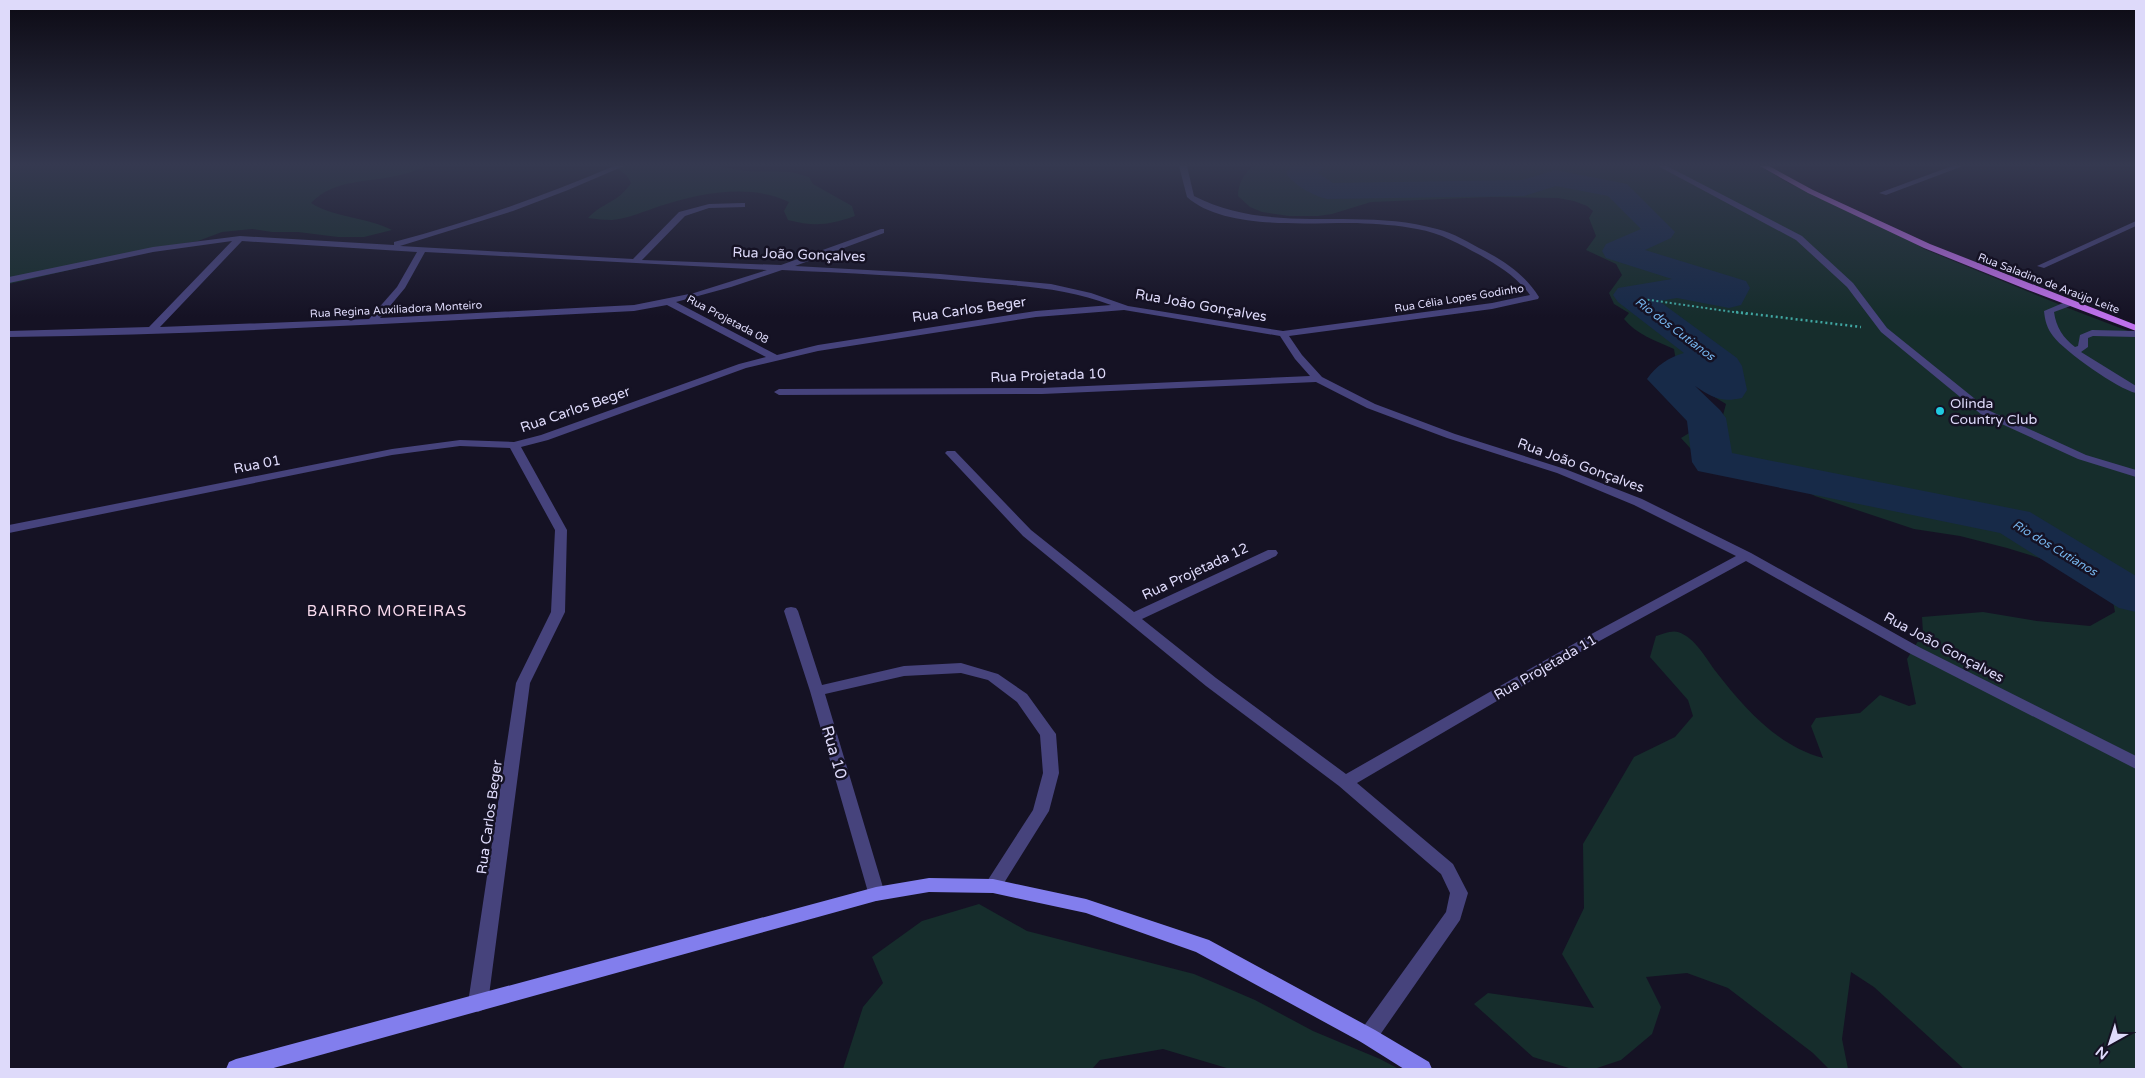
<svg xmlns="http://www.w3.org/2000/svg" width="2145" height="1078" font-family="'Varela Round',sans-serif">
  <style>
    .green { fill: #162d2c }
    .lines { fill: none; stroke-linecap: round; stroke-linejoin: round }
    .river { fill: #172a48; fill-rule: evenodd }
    .path-far1 { stroke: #40a8a3; stroke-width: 2; stroke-dasharray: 2 2.5; stroke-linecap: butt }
    .path { stroke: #40a8a3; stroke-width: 2.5; stroke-dasharray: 2 3; stroke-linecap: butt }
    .lane { fill: #46437c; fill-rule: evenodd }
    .street { fill: #46437c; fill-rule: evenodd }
    .secondary { fill: #827eed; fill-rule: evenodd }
    .primary { fill: #be70eb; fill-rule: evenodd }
    .poi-dot { fill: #20cae0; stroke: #151224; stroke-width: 2 }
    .labels { text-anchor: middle; stroke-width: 5; stroke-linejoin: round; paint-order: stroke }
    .far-street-label { font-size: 11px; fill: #dedafa; stroke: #151224 }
    .far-water-label { font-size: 12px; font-style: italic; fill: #76b4ec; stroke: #151224 }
    .street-label { font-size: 14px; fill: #dedafa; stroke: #151224 }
    .poi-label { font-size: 14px; fill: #dedafa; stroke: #151224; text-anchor: start }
    .neighbourhood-label { font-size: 15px; letter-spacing: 1px; fill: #fadcef; stroke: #151224 }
    .near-street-label { font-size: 16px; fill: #dedafa; stroke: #151224 }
  </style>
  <rect width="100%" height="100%" fill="#151224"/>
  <path class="green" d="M 9,166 L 426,166 C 418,169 409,173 400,175 C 369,183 335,178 311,203 C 335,218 367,217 392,230 L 364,237 L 338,237 L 298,232 L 272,232 L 252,229 L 222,232 L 198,241 L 157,248 L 100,263 L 9,284 Z
    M 615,166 L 716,166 L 746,171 L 791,172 L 809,177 L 813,184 L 852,206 L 855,216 C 829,225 815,227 788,220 L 784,211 L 789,202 C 750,183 700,193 660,206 C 645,211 627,219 612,220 C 604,220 596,219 588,218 C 603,202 618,203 631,183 L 627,176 Z
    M 1253,166 L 1760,166 L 1788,183 L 1895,230 L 1924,249 L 2073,310 L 2136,334 L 2136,1069 L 1964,1069 L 1874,987 L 1851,972 L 1842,1039 L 1848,1069 L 1829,1069 L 1813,1053 L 1728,988 L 1687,973 L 1646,977 L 1661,1007 L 1652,1034 L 1621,1060 L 1594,1069 L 1572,1069 L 1533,1057 L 1474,1004 L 1488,993 L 1594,1008 L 1562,954 L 1584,908 L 1583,844 L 1634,757 L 1675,737 L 1693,716 L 1688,700 L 1650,657 L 1656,636 C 1662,634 1672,630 1678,632 C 1696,638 1706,659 1717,673 C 1744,708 1779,747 1823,758 L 1811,726 L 1816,718 L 1860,713 L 1880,695 L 1909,706 L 1916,704 L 1907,659 L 1923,633 L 1922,617 L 1983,612 L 2037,621 L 2090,626 L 2115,612 L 2110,585 L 2062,565 L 2007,548 L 1960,536 L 1914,529 L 1815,496 L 1779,477 L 1700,459 L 1681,438 L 1699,427 L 1722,419 L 1726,404 L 1698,387 L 1677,368 L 1674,349 C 1656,341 1636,334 1624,319 L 1629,313 L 1614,304 L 1609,293 L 1622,275 L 1616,264 L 1586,250 L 1596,236 L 1589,218 L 1593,211 L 1587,206 L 1574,201 L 1558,198 L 1492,197 L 1371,202 L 1332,214 L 1318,216 L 1289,216 L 1262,212 L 1250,207 L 1238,196 C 1238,184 1244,173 1253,166 Z
    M 979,904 L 1027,931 L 1194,974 L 1255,1000 L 1313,1031 L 1380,1059 L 1399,1069 L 1230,1069 L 1163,1049 L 1100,1060 L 1092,1069 L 843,1069 L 863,1007 L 883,983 L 872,957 L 922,921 Z"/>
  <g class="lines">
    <path class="river" d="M 1292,166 L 1325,166 L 1318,173 L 1333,183 L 1522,180 L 1555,170 L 1627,184 L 1675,232 L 1671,238 L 1645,250 L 1746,281 L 1750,288 L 1741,305 L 1729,308 L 1677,298 L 1659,301 L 1737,358 L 1742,366 L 1747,390 L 1742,398 C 1720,403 1712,397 1695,386 L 1720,410 L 1726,418 L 1732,453 L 2030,512 L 2136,576 L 2136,612 L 2119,608 L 2000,533 L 1698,471 L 1692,462 L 1687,421 L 1647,379 C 1656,366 1669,357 1684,353 L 1618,302 L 1613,295 L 1618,288 L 1672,279 L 1606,258 L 1602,251 L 1606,244 L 1641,229 L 1608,196 L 1556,186 L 1524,196 L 1327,199 C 1313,196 1294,185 1286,173 Z"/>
    <path class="path-far1" d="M 1643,299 L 1747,314"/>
    <path class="path" d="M 1736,312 L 1861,327"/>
    <path class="lane" d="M 1658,166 L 1667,166 L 1802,236 L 1853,283 L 1887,328 L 1990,411 L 2086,455 L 2136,470 L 2136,477 L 2078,459 L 1982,415 L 1881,332 L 1847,287 L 1796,240 Z
      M 2070,300 L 2075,303 L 2073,305 L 2054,312 C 2056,327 2063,338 2075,347 L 2078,346 L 2080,335 L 2092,330 L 2136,331 L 2136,337 L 2093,336 L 2088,338 L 2088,347 L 2081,352 L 2136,386 L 2136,393 C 2118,389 2065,352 2053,336 C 2047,328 2045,321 2044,311 Z
      M 791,607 L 796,608 L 798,611 L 822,685 L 904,666 L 961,663 L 998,674 L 1027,694 L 1053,730 L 1056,734 L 1059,773 L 1049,811 L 999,891 L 993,893 L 987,891 L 984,886 L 1033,810 L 1043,773 L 1040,735 L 1017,702 L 988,680 L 961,673 L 904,676 L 825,694 L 885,894 L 882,899 L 876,901 L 870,899 L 810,691 L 784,611 L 786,608 Z"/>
    <path class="street" d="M 614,166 L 624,166 L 568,190 L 513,211 L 400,246 L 633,259 L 679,212 L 709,204 L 742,203 L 745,203 L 745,207 L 709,208 L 685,216 L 642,260 L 781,265 L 881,229 L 884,229 L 884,233 L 795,266 L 940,274 L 1051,284 L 1091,293 L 1128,306 L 1283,331 L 1492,303 L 1530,295 C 1517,277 1499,266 1480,255 C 1459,244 1441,233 1417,229 C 1398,225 1377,224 1357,223 C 1310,222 1225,231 1187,197 L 1179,166 L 1187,166 L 1194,196 C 1271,236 1356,206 1437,229 C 1454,233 1469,243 1485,251 C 1507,263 1525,275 1539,297 L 1538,299 L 1492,309 L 1289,336 L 1302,355 L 1322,377 L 1375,404 L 1455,434 L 1565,469 L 1642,499 L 1751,553 L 1919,647 L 2136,756 L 2136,769 L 1909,653 L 1746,561 L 1594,644 L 1357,783 L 1453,864 L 1468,893 L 1460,920 L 1375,1042 L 1368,1045 L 1361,1042 L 1358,1036 L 1361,1030 L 1446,912 L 1450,893 L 1441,874 L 1339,786 L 1206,686 L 1023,536 L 947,455 L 945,453 L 947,451 L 955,451 L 1031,530 L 1134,612 L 1268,550 L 1276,550 L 1278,553 L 1276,556 L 1142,619 L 1216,678 L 1346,774 L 1584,638 L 1736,556 L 1634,505 L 1557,473 L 1447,438 L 1367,408 L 1316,382 L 1042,394 L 779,395 L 774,392 L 779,389 L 1042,388 L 1310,376 L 1295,359 L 1280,336 L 1124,310 L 1036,317 L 818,351 L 746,368 L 548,440 L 521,447 L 567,530 L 565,612 L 530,683 L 488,1003 L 485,1009 L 478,1012 L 471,1009 L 468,1003 L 516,683 L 551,612 L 555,530 L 510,448 L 460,446 L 392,455 L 9,533 L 9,525 L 392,449 L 460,440 L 514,442 L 541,435 L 739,364 L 766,357 L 667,305 L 634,311 C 426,321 218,335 9,337 L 9,331 L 149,327 L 232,241 L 153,252 L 9,283 L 9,277 L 153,247 L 240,236 L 394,245 L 394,242 C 469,222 542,197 614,166 ZM 242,241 L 417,252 L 397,287 L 369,319 L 160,327 ZM 425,252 L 767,270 L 694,293 L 634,305 L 380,318 L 405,288 ZM 782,270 C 847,273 912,276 976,282 C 1022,286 1068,288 1111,305 L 1036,311 L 818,345 L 777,355 L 676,302 L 731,287 Z
      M 1952,166 L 1963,166 L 1886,195 L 1879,193 Z
      M 2136,221 L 2136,226 L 2044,268 L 2037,266 Z"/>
    <path class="secondary" d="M 929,878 L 993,879 L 1086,899 L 1209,940 L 1375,1030 L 1429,1062 L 1432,1069 L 1404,1069 L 1361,1042 L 1196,952 L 1086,913 L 993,893 L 929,892 L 876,901 L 270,1069 L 226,1069 L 229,1062 L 236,1059 L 876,887 Z"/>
    <path class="primary" d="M 1760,166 L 1769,166 L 1813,190 L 1930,244 L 2136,325 L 2136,331 L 2028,290 L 1924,248 L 1808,193 Z"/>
  </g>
  <linearGradient id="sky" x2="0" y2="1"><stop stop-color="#0c0a14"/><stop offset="0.52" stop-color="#353950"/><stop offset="1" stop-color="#353950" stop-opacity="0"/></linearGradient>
  <rect width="2145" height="317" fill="url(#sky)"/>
  <circle class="poi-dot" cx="1940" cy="411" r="5"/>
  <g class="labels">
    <g class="far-street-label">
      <text transform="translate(2049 283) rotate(21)" y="4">Rua Saladino de Araújo Leite</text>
      <text transform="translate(1459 298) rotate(-9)" y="4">Rua Célia Lopes Godinho</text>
      <text transform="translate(396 309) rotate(-3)" y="4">Rua Regina Auxiliadora Monteiro</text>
      <text transform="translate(728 319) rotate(28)" y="4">Rua Projetada 08</text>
    </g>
    <g class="far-water-label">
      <text transform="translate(1675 329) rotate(37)" y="4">Rio dos Cutianos</text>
      <text transform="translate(2055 548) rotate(31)" y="4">Rio dos Cutianos</text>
    </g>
    <g class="street-label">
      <text transform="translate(799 254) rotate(2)" y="5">Rua João Gonçalves</text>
      <text transform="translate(1201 305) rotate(10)" y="5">Rua João Gonçalves</text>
      <text transform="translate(969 309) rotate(-8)" y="5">Rua Carlos Beger</text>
      <text transform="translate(1048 375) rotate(-2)" y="5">Rua Projetada 10</text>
      <text transform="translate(575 409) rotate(-19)" y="5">Rua Carlos Beger</text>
      <text transform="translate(257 464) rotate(-11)" y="5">Rua 01</text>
      <text transform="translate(1581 465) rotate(20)" y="5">Rua João Gonçalves</text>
      <text transform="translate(1195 571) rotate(-25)" y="5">Rua Projetada 12</text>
      <text transform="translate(1944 647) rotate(28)" y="5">Rua João Gonçalves</text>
      <text transform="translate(1545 667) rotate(-30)" y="5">Rua Projetada 11</text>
      <text transform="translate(489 817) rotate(-82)" y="5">Rua Carlos Beger</text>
    </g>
    <g class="poi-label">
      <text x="1950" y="408">Olinda<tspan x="1950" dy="16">Country Club</tspan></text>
    </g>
    <g class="neighbourhood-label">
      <text x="387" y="616">BAIRRO MOREIRAS</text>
    </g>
    <g class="near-street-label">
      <text transform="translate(835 752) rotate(74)" y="6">Rua 10</text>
    </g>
  </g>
  <rect width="2145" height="1078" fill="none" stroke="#dedafa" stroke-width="20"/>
  <g transform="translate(2110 1043) rotate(219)" stroke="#151224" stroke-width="4" paint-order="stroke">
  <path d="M0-4L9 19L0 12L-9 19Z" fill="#dedafa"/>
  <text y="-8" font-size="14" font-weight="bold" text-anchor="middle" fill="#dedafa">N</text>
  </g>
</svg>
